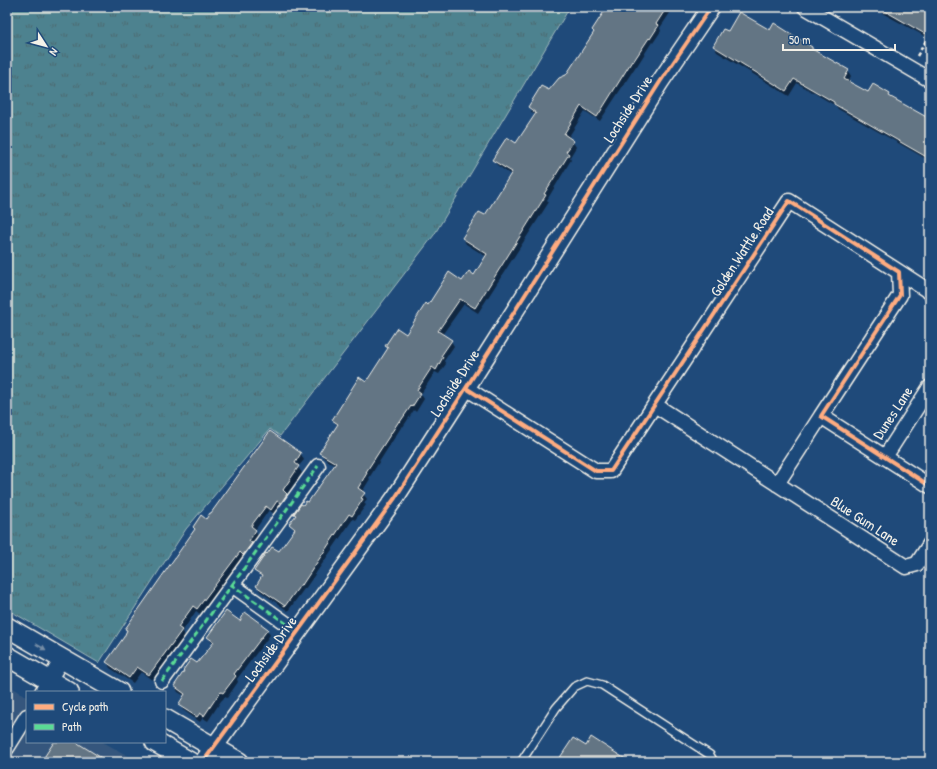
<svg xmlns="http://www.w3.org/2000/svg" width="937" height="769" font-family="'Patrick Hand',sans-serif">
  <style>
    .built { fill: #34577d }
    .grass { fill: url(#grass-tufts); stroke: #a1babc }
    .shadow { fill: #0007 }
    .building { fill: #647584; stroke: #f4f1e8 }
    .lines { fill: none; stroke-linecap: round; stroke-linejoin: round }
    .service-casing { stroke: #f4f1e8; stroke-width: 10 }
    .minor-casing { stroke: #f4f1e8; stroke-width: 17 }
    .tertiary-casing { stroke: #f4f1e8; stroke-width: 20 }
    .secondary-casing { stroke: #f4f1e8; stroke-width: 22 }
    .path { stroke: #f4f1e8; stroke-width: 2.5; stroke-dasharray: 4 3; stroke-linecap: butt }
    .service { stroke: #1f4a7a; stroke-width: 7 }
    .minor { stroke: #1f4a7a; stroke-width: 14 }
    .tertiary { stroke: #1f4a7a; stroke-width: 17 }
    .secondary { stroke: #1f4a7a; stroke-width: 19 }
    .quiet { stroke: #5adb95; stroke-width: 3; stroke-dasharray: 6 3; stroke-linecap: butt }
    .cycleway-casing { stroke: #1f4a7a; stroke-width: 6 }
    .cycleway { stroke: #ffac80; stroke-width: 4 }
    .oneway { fill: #748da6 }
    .labels { text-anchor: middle; stroke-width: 4; stroke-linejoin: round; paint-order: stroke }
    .street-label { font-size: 15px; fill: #f4f1e8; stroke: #1f4a7a }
  </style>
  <defs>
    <pattern id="grass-tufts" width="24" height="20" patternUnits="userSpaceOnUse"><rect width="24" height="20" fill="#4e828f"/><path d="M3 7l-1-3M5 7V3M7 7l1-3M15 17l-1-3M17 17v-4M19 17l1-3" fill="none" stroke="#4c686e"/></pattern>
  </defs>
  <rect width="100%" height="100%" fill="#1f4a7a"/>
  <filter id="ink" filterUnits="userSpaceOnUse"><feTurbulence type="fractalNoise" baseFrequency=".025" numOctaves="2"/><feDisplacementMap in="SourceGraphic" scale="8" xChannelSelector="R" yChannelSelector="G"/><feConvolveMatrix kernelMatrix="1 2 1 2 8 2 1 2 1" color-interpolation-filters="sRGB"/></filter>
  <g filter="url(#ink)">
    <path class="built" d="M 7,684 L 27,697 L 27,742 L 103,742 L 139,762 L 7,762 Z"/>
    <path class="grass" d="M 7,7 L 570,7 L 434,235 L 280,436 L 270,429 L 186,529 L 99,663 L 7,609 Z"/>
    <path class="shadow" d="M 602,7 L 674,7 L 660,28 L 661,31 L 653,43 L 652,42 L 637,66 L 636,66 L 600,121 L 585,111 L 568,138 L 573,142 L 576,147 L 570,157 L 571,160 L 547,200 L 549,202 L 478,313 L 464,304 L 442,335 L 451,341 L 454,346 L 444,361 L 446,364 L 439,374 L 435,372 L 421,394 L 424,399 L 416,412 L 414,410 L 403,427 L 402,426 L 369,478 L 370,479 L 362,492 L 367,499 L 364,503 L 366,505 L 355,520 L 353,519 L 305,589 L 304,589 L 288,611 L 260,591 L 257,586 L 262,578 L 256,571 L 267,555 L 279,553 L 295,531 L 290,524 L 303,506 L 308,504 L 336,466 L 324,458 L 321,453 L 338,426 L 333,420 L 366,383 L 388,349 L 386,346 L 406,335 L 428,306 L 463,283 L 474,276 L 487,257 L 466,244 L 463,238 L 485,217 L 511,175 L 497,165 L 493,160 L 516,144 L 536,115 L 532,113 L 529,107 L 567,76 L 595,33 L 606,11 Z
      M 871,7 L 923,7 L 922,9 L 930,14 L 930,39 Z
      M 770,31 L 812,48 L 813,51 L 848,71 L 851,76 L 848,82 L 868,94 L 889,95 L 892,99 L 930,121 L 930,161 L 838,109 L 836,106 L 797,83 L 789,96 L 717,52 L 714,46 L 728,33 Z
      M 270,433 L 301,454 L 304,460 L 298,467 L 302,473 L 287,494 L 290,500 L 284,508 L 281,505 L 274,514 L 269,510 L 255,530 L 258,536 L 252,545 L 254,549 L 246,560 L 243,557 L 200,614 L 196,611 L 182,632 L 185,636 L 152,680 L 141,672 L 133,683 L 110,668 L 107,662 L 128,632 L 126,629 Z
      M 240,622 L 267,629 L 270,635 L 237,679 L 238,682 L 227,698 L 225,697 L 221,701 L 208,721 L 203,718 L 200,722 L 183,710 L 180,705 L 185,696 L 178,692 L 175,686 L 198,665 L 213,644 L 208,637 Z"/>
    <path class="building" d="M 607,7 L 667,7 L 656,24 L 659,25 L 650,39 L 649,38 L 633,62 L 632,61 L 597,117 L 581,106 L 564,134 L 574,141 L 566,152 L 569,154 L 544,194 L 546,195 L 475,308 L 460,299 L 438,331 L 452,340 L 441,356 L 443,357 L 436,370 L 432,367 L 417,390 L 421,393 L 412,407 L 411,406 L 400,422 L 399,421 L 366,472 L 367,473 L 358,488 L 365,493 L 361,498 L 363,499 L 352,516 L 349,514 L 302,585 L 301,584 L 285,606 L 256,586 L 262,576 L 254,571 L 266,553 L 267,554 L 272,547 L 279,551 L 295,529 L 289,524 L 296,515 L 294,514 L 301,504 L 303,505 L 306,501 L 308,502 L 336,463 L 319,453 L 338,424 L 332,420 L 359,377 L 366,382 L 388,348 L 385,346 L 397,328 L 406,334 L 426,303 L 428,305 L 449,272 L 462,281 L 469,271 L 474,275 L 487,254 L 462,238 L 479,212 L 485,215 L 512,172 L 492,160 L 507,137 L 516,143 L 536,113 L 528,107 L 541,86 L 549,90 L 559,78 L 566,75 L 594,32 L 592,30 Z
      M 878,7 L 920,7 L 930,13 L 930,25 L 925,34 Z
      M 739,12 L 770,30 L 774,23 L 812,47 L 812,49 L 849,70 L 844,79 L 868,92 L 873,84 L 890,94 L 889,96 L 930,119 L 930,159 L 834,104 L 834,102 L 794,79 L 786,91 L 713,46 L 723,29 L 728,31 Z
      M 270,431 L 301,453 L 295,463 L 299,466 L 283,490 L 287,494 L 281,503 L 277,501 L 271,510 L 266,506 L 251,526 L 256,530 L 249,541 L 252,543 L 243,555 L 240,552 L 197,609 L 193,606 L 178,627 L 182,630 L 149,675 L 137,667 L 129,678 L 106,662 L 124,637 L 127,630 L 125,629 L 195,529 L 193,527 L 201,515 L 206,519 L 210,513 L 211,513 Z
      M 226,611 L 240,621 L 245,612 L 268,629 L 234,674 L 236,676 L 223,693 L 221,692 L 218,695 L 204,716 L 200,713 L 197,717 L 178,705 L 185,694 L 174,686 L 184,671 L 183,670 L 191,659 L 197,663 L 214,642 L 207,637 Z
      M 591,737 L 630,762 L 557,762 L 573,738 L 586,746 Z
      M 54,742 L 76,742 L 108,762 L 41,762 Z"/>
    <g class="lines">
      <defs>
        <path id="service" d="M 521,762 L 556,708 L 574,687 L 587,681 L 602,685 L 710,755 L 714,762"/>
        <path id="minor" d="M 805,7 L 930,80
          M 899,272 L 930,292
          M 466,388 L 596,471 L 611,471 L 789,201 L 899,272 L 900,295 L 821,416 L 930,486
          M 655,405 L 906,567 L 917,564 L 930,544
          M 885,457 L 930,387
          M 777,484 L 821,416
          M 232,585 L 318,466
          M 162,681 L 232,585 L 298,632
          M 42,692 L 62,659
          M 7,748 L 27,716"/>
        <path id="tertiary" d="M 203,762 L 395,498 L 466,388 L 660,82 L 711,7"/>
        <path id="secondary" d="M 7,627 L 119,692
          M 7,656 L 69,692
          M 165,719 L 239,762
          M 155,742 L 190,762"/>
      </defs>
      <use href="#service" class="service-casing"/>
      <use href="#minor" class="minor-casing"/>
      <use href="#tertiary" class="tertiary-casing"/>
      <use href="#secondary" class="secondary-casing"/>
      <path class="path" d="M 917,56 L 930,34"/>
      <use href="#service" class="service"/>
      <use href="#minor" class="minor"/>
      <use href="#tertiary" class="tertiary"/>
      <use href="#secondary" class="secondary"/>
      <path class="quiet" d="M 232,585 L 318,466
        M 162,681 L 232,585 L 298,632"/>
      <defs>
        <path id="cycleway" d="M 466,388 L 596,471 L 611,471 L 789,201 L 899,272 L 900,295 L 821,416 L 930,486
          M 203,762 L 395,498 L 466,388 L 660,82 L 711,7"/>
      </defs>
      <use href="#cycleway" class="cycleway-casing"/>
      <use href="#cycleway" class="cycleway"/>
    </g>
    <defs><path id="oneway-solid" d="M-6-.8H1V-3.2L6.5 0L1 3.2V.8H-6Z"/></defs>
    <use class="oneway" href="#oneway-solid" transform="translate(41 647) rotate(30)"/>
  </g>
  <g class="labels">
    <g class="street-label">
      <text transform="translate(628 109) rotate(-57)" y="5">Lochside Drive</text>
      <text transform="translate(742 252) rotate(-57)" y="5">Golden Wattle Road</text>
      <text transform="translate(455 383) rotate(-57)" y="5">Lochside Drive</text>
      <text transform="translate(893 413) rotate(-57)" y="5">Dunes Lane</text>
      <text transform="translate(865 521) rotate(33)" y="5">Blue Gum Lane</text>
      <text transform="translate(271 649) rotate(-54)" y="5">Lochside Drive</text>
    </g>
  </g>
  <rect width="937" height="769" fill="none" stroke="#1f4a7a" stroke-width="24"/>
  <rect x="12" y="12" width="913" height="745" fill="none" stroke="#f4f1e8" stroke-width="1.5" filter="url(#ink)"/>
  <rect x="26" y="691" width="140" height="52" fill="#1f4a7a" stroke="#748da6"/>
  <rect x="34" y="704" width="20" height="6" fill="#ffac80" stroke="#748da6"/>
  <text x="62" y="711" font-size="12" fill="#f4f1e8">Cycle path</text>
  <rect x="34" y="724" width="20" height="6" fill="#5adb95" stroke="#748da6"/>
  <text x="62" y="731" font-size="12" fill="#f4f1e8">Path</text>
  <g transform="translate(46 46) rotate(126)" stroke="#1f4a7a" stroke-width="3" paint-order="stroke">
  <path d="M0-3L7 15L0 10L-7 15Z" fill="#f4f1e8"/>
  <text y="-6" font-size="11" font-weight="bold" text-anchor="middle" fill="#f4f1e8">N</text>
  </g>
  <path d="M783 44v6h112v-6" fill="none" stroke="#f4f1e8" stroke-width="2"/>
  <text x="789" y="44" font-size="12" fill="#f4f1e8" stroke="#1f4a7a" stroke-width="3" paint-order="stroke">50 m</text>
</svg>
